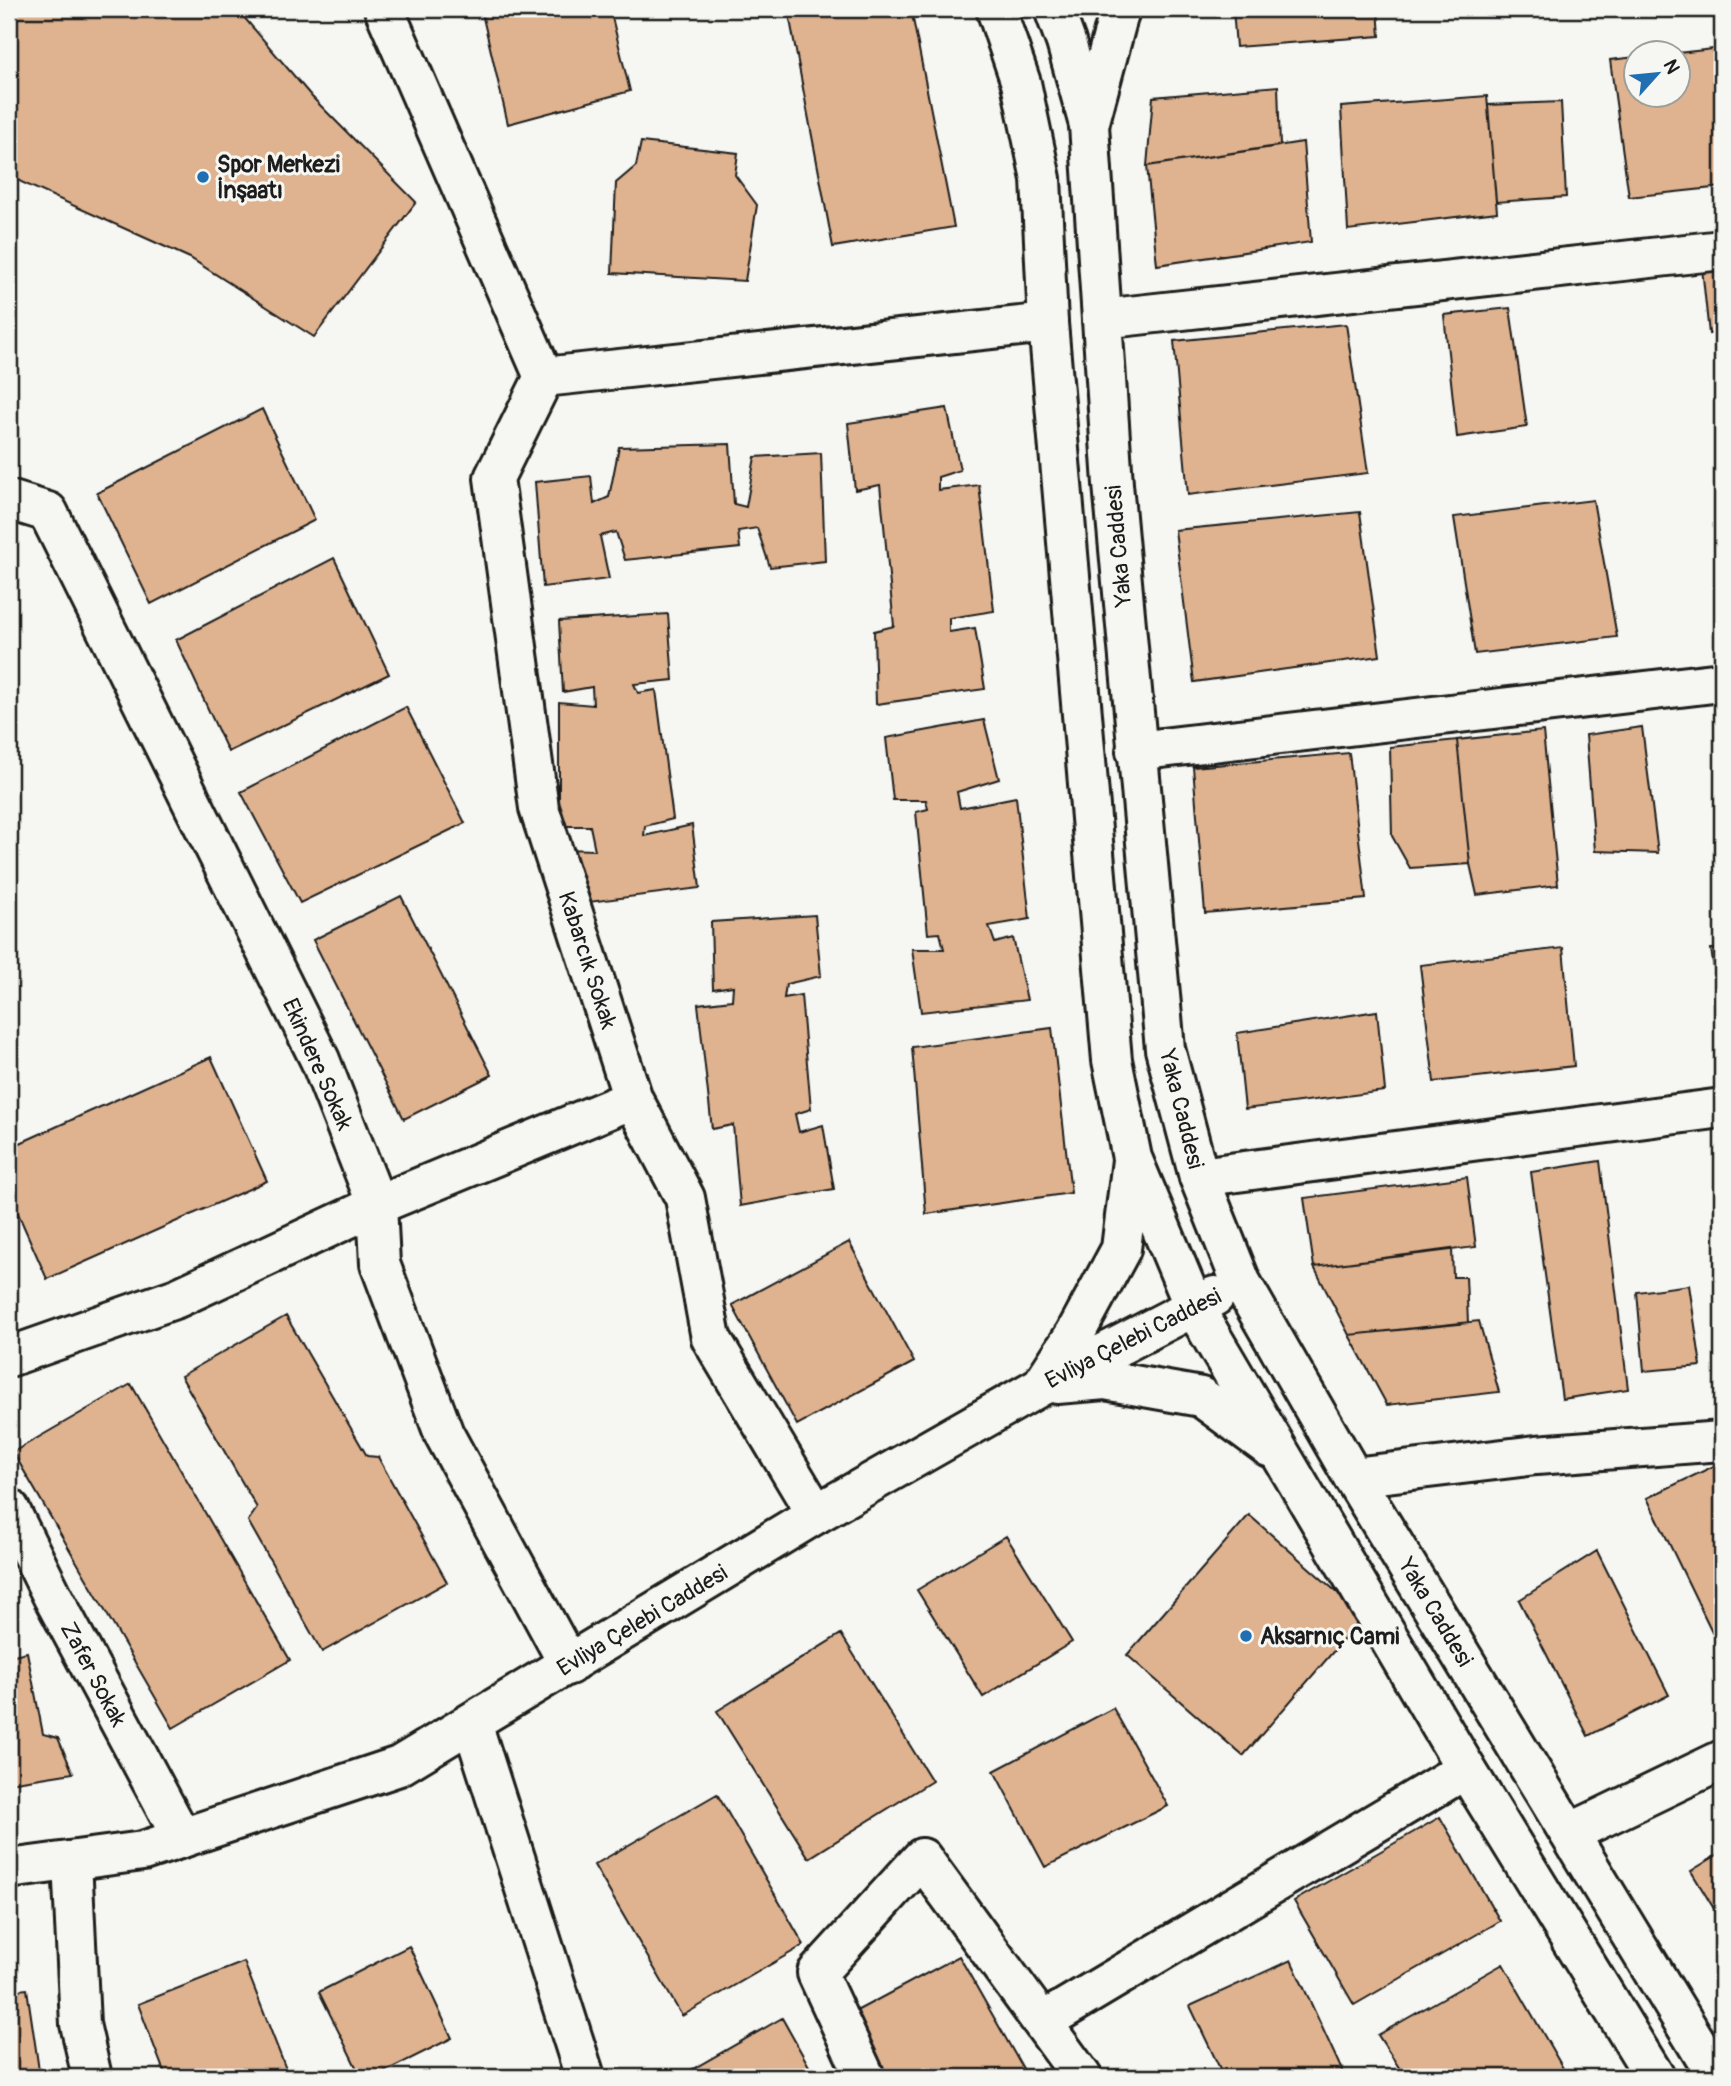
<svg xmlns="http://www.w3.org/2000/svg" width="1731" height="2086" font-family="Pangolin,sans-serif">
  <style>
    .building { fill: #dfb38f; stroke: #1c1c1c; stroke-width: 2 }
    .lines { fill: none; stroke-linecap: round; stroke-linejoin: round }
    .minor-casing { stroke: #1c1c1c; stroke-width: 44 }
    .tertiary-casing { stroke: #1c1c1c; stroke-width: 44 }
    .minor { stroke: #f6f6f2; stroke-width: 38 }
    .tertiary { stroke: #f6f6f2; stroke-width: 38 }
    .poi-dot { fill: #1f6fb2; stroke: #f6f6f2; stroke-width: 2.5 }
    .labels { text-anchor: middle; stroke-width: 6; stroke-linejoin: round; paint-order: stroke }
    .poi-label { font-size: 23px; font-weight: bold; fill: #1c1c1c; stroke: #f6f6f2; text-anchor: start }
    .street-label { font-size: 23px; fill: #1c1c1c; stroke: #f6f6f2 }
  </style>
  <rect width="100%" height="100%" fill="#f6f6f2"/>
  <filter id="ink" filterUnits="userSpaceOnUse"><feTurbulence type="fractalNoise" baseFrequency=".0143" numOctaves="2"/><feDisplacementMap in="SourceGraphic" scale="14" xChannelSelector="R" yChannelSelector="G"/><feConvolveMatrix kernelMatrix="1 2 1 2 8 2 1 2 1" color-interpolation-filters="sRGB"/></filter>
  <g filter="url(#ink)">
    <path class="building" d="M 9,9 L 237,9 L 312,97 L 416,202 L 314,337 L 190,258 L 21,182 L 9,173 Z
      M 481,9 L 610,9 L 630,91 L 508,124 Z
      M 788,9 L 911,9 L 954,227 L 833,247 Z
      M 1233,9 L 1378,9 L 1380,36 L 1236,47 Z
      M 1722,48 L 1722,187 L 1629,197 L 1610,60 L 1636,57 L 1636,94 L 1678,94 L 1678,53 Z
      M 1278,86 L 1280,146 L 1147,166 L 1153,97 Z
      M 1487,96 L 1497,212 L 1348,230 L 1341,107 Z
      M 1561,102 L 1566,197 L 1496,202 L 1488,105 Z
      M 641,142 L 738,153 L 735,175 L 757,205 L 745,281 L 612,273 L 616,183 L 636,166 Z
      M 1303,142 L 1311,242 L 1157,265 L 1147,166 Z
      M 1722,266 L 1722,332 L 1709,334 L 1702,268 Z
      M 1510,308 L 1527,427 L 1457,437 L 1444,315 Z
      M 1346,324 L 1368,473 L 1188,495 L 1174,341 Z
      M 947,408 L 960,470 L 938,477 L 938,490 L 979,485 L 994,611 L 949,618 L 949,632 L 975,628 L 985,689 L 876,704 L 874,631 L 894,626 L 880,485 L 855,490 L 848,423 Z
      M 262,409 L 315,520 L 151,604 L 97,493 Z
      M 730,444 L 734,504 L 746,507 L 755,457 L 821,453 L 825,561 L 770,567 L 757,528 L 738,531 L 740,548 L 625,560 L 616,532 L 600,536 L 609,579 L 543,587 L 535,482 L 591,476 L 594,504 L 609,497 L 619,447 Z
      M 1593,500 L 1617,637 L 1475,654 L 1454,517 Z
      M 1360,512 L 1380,656 L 1194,682 L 1175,530 Z
      M 334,558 L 389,674 L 228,752 L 176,640 Z
      M 668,614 L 673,680 L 634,684 L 638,693 L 656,690 L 673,819 L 645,826 L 644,836 L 692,825 L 700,888 L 589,902 L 565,849 L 595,850 L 590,826 L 559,826 L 559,702 L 593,705 L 592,687 L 563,692 L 559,621 Z
      M 406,707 L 465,823 L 300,903 L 241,792 Z
      M 984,720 L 999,779 L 957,792 L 960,808 L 1016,797 L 1030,919 L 989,926 L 995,943 L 1013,938 L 1027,1000 L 921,1012 L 912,949 L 944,949 L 940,933 L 928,934 L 916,812 L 928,809 L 926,800 L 893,800 L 886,738 Z
      M 1642,727 L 1658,853 L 1595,851 L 1586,735 Z
      M 1543,731 L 1558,885 L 1477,895 L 1470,864 L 1457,740 Z
      M 1457,740 L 1470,864 L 1410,868 L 1392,836 L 1390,747 Z
      M 1349,753 L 1366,899 L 1205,913 L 1193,767 Z
      M 401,896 L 492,1075 L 404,1119 L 313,940 Z
      M 815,915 L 821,976 L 786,984 L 784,998 L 801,995 L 811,1109 L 795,1114 L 799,1132 L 823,1125 L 834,1189 L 740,1206 L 733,1125 L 712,1129 L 698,1004 L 732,1000 L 733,986 L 713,989 L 711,922 Z
      M 1563,948 L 1574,1066 L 1434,1082 L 1420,965 Z
      M 1711,949 L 1722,949 L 1722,1025 Z
      M 1377,1011 L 1385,1091 L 1245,1109 L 1237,1033 Z
      M 1052,1028 L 1071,1193 L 926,1214 L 912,1047 Z
      M 211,1057 L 267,1181 L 47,1279 L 9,1193 L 9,1148 Z
      M 1600,1161 L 1628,1389 L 1562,1399 L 1531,1172 Z
      M 1467,1177 L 1476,1247 L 1314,1267 L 1304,1198 Z
      M 849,1242 L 914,1362 L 797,1425 L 732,1305 Z
      M 1452,1249 L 1453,1277 L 1466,1277 L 1468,1323 L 1349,1335 L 1314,1267 Z
      M 1689,1285 L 1701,1366 L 1644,1371 L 1637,1292 Z
      M 286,1316 L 367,1456 L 378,1457 L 447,1582 L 322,1652 L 248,1521 L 257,1508 L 181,1376 Z
      M 1479,1321 L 1499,1392 L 1387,1405 L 1349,1335 Z
      M 131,1384 L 290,1660 L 173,1728 L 13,1452 Z
      M 1722,1462 L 1722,1652 L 1647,1498 Z
      M 1249,1515 L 1364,1616 L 1243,1756 L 1127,1655 Z
      M 1006,1536 L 1072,1642 L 983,1697 L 917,1590 Z
      M 1597,1551 L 1669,1695 L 1588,1736 L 1519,1600 Z
      M 841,1634 L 932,1781 L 809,1858 L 717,1711 Z
      M 27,1652 L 43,1734 L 58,1738 L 73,1773 L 9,1783 L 9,1656 Z
      M 1113,1708 L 1168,1806 L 1045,1867 L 994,1771 Z
      M 717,1794 L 804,1945 L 682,2016 L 594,1865 Z
      M 1440,1817 L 1500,1921 L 1354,2005 L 1294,1901 Z
      M 1722,1852 L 1722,1922 L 1691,1871 Z
      M 409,1946 L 452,2038 L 374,2077 L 361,2077 L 319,1992 Z
      M 959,1956 L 1025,2072 L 1015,2077 L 882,2077 L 847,2016 Z
      M 1291,1960 L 1345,2077 L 1224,2077 L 1190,2006 Z
      M 244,1962 L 289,2077 L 166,2077 L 138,2004 Z
      M 1503,1964 L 1568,2077 L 1405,2077 L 1378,2035 Z
      M 27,1989 L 40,2077 L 9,2077 L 9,1991 Z
      M 782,2018 L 815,2077 L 679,2077 Z"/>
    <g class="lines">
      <defs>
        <path id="minor" d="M 384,9 L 544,377 L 1048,323
          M 1089,125 L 1120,9
          M 1102,319 L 1722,250
          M 544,377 L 494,478 L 539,808 L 633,1099 L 685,1198 L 711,1338 L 816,1514
          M 9,500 L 48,512 L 320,1060 L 377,1205 L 380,1264 L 444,1434 L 569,1665
          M 1136,751 L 1722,682
          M 1199,1177 L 1722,1108
          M 9,1357 L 177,1298 L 377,1205 L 633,1099
          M 1353,1477 L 1536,1455 L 1722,1441
          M 9,1508 L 53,1597 L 182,1838
          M 472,1723 L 585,2077
          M 1570,1833 L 1722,1760
          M 72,1861 L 80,2024 L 92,2077
          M 1042,2022 L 1466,1769
          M 865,2077 L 817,1973 L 922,1858 L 1082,2077"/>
        <path id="tertiary" d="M 996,9 L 1021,83 L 1041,179 L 1048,323 L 1112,1060 L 1132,1158 L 1194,1307 L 1466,1769 L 1655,2077
          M 1054,9 L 1066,42 L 1089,125 L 1113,484 L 1165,1049 L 1199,1177 L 1241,1282 L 1353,1477 L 1717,2077
          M 1043,1383 L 1075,1334 L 1121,1249 L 1132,1160
          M 1057,1384 L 1105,1380 L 1201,1397 L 1269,1447
          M 9,1869 L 143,1851 L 399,1766 L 816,1514 L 1041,1386 L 1215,1296"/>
      </defs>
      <use href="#minor" class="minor-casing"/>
      <use href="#tertiary" class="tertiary-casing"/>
      <use href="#minor" class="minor"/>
      <use href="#tertiary" class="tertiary"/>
    </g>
  </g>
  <g class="poi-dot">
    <circle cx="203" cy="177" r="7"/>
    <circle cx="1246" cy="1636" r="7"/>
  </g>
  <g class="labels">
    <g class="poi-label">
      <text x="217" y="172">Spor Merkezi<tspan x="217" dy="26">İnşaatı</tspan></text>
      <text x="1260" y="1644">Aksarnıç Cami</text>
    </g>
    <g class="street-label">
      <text transform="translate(1118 546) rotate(-95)" y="8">Yaka Caddesi</text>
      <text transform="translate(588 960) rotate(72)" y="8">Kabarcık Sokak</text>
      <text transform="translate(318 1064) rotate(66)" y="8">Ekindere Sokak</text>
      <text transform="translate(1182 1109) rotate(76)" y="8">Yaka Caddesi</text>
      <text transform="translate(1133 1338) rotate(-27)" y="8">Evliya Çelebi Caddesi</text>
      <text transform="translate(1436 1612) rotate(59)" y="8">Yaka Caddesi</text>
      <text transform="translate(642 1620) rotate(-31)" y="8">Evliya Çelebi Caddesi</text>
      <text transform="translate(94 1674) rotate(62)" y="8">Zafer Sokak</text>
    </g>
  </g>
  <rect width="1731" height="2086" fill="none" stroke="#f6f6f2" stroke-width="35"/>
  <rect x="18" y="18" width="1696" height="2051" fill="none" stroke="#1c1c1c" stroke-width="2.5" filter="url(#ink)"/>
  <g transform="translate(1657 74) rotate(63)"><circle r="33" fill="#f6f6f2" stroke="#9f9f9c" stroke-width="2"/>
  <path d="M0-5L12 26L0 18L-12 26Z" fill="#1f6fb2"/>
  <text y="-10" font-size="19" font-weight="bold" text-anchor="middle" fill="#1c1c1c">N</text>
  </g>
</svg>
